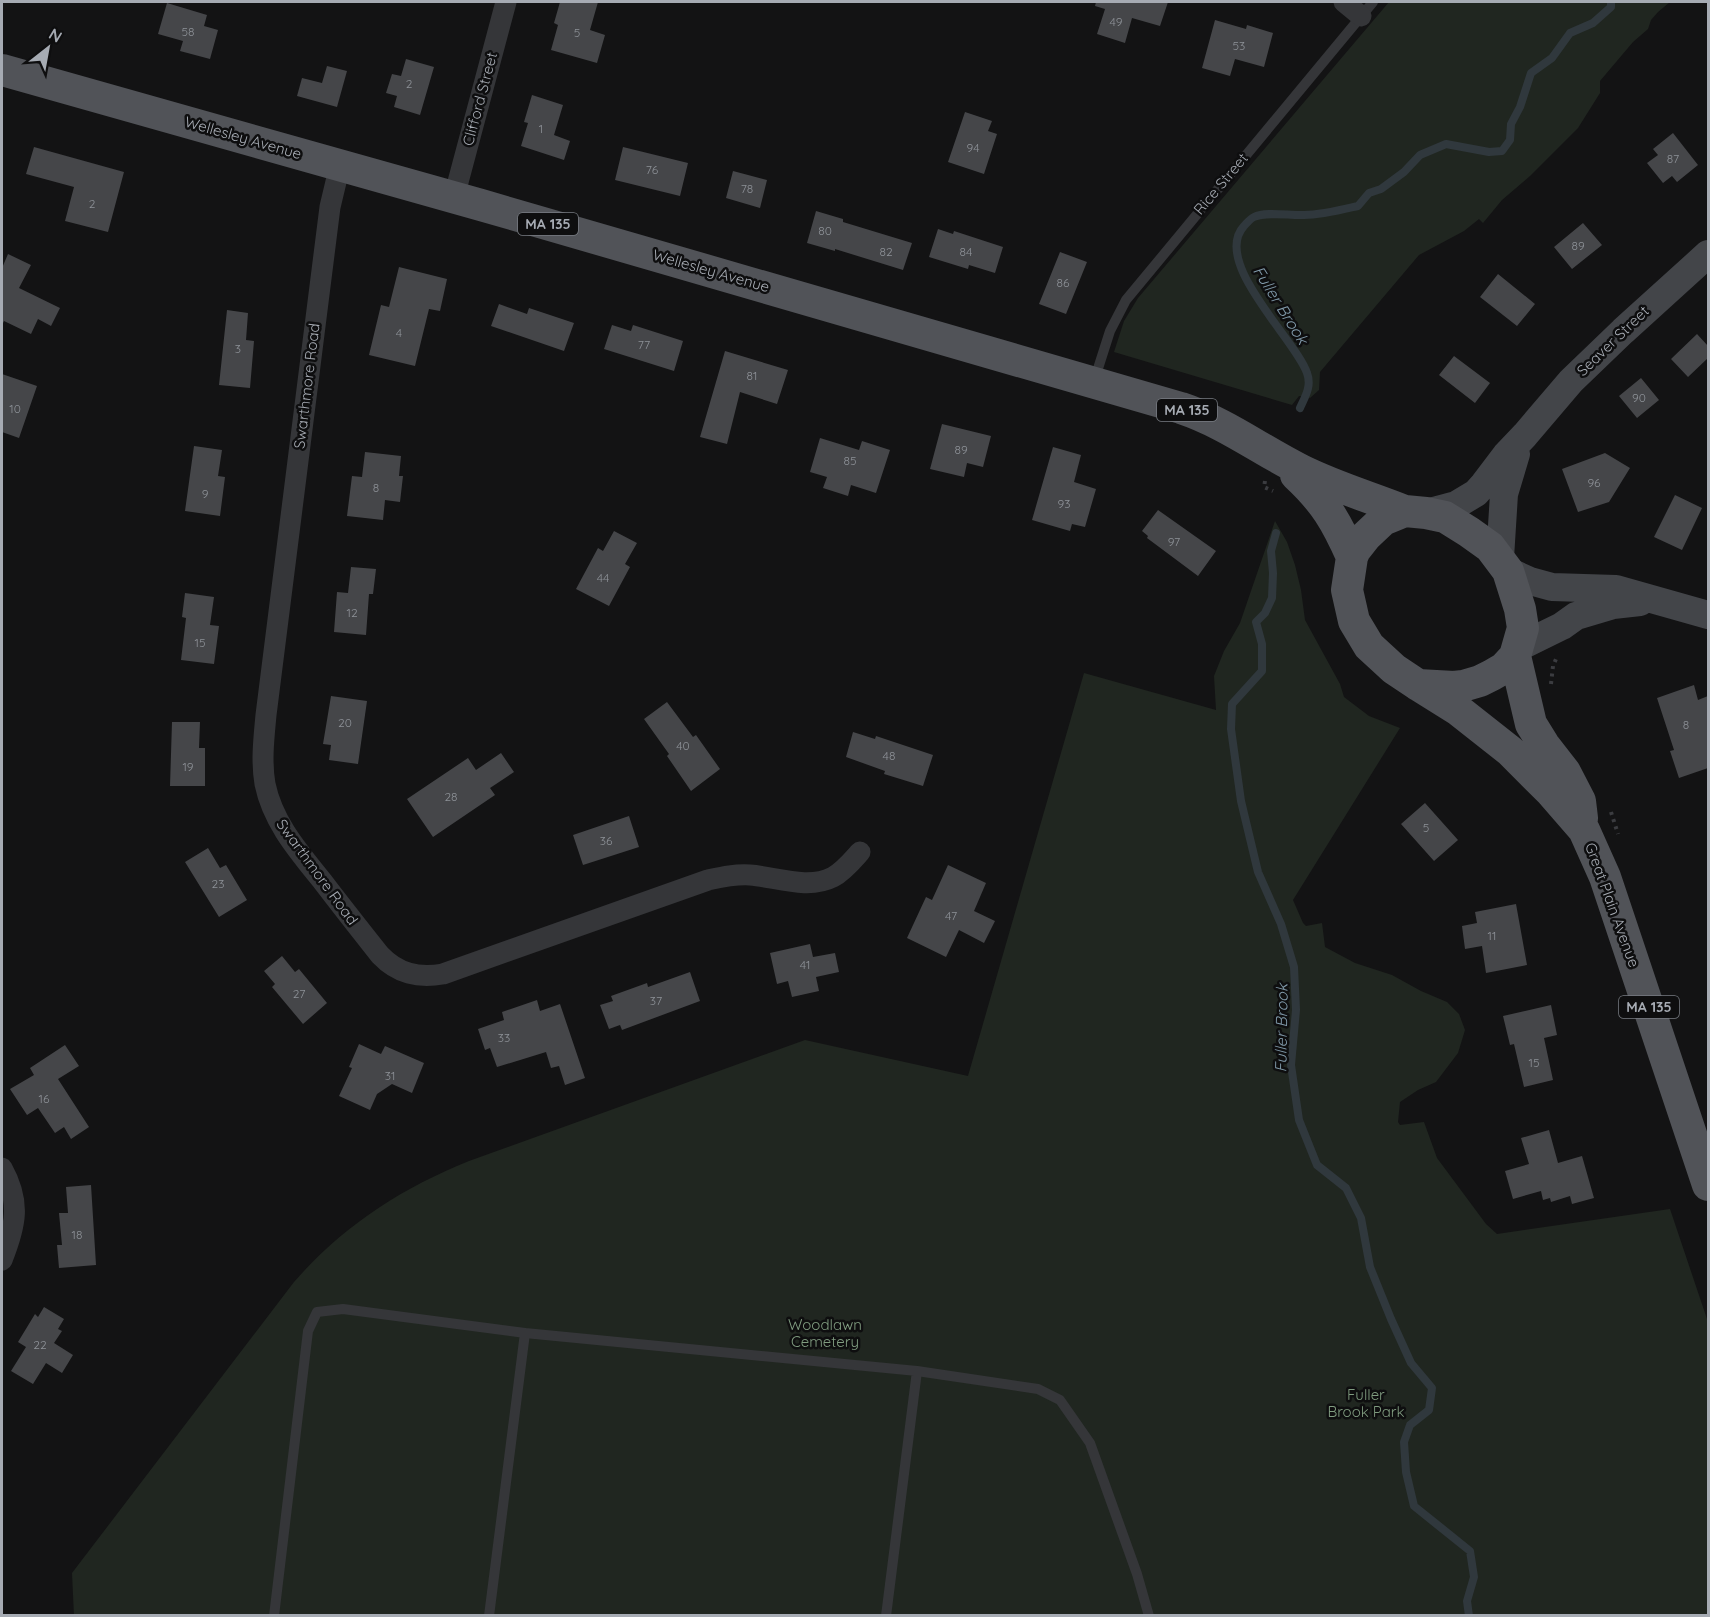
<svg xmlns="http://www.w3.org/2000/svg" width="1710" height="1617" font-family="Quicksand,sans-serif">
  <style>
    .green { fill: #202620 }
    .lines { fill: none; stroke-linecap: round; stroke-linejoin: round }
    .stream { stroke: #30383d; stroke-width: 8 }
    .building { fill: #454649 }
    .path { stroke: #3b3c40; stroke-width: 4; stroke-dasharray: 3 4.5; stroke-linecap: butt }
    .lane { stroke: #353639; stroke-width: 10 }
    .street { stroke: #353639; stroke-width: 21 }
    .secondary { stroke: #434549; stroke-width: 28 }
    .primary { stroke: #515358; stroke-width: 32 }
    .labels { text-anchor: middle; stroke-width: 5; stroke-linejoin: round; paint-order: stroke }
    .number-label { font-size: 12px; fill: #8e9298 }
    .shield { fill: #0e0e0f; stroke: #787c82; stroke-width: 1.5 }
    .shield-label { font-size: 14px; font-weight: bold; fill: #a6abb3 }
    .street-label { font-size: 15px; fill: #a6abb3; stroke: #0e0e0f }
    .park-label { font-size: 15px; fill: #809c80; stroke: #0e0e0f }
    .water-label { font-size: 16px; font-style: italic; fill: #819aaa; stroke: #0e0e0f }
  </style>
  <rect width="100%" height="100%" fill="#131314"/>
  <path class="green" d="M 1389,2 L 1670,2 L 1658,12 L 1651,20 L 1648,29 L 1633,42 L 1600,81 L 1600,93 L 1578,128 L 1530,176 L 1502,200 L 1483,223 L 1479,219 L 1464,231 L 1419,255 L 1320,372 L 1319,390 L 1310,398 L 1299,396 L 1292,405 L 1114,352 L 1124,321 L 1138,298 Z
    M 1275,521 L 1287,542 L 1295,565 L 1301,590 L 1305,620 L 1340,684 L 1344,697 L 1369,716 L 1400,728 L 1293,900 L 1303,923 L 1306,926 L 1322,923 L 1325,947 L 1355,963 L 1392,975 L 1421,991 L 1447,1002 L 1459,1014 L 1465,1030 L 1458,1053 L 1436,1082 L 1418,1090 L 1400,1102 L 1398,1122 L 1400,1125 L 1424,1122 L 1437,1158 L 1486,1224 L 1497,1234 L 1670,1209 L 1708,1322 L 1708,1615 L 74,1616 L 72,1573 L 294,1282 C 343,1226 400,1189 469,1161 L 805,1040 L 968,1076 L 1084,673 L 1216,710 L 1214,676 L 1224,651 L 1240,623 Z"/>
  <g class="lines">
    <path class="stream" d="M 1300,408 C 1305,397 1312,386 1307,373 C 1296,340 1211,262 1244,226 C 1247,223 1251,218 1254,217 C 1266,211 1291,216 1304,215 C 1322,215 1341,210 1358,206 L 1369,193 L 1381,189 L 1404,172 L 1420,155 L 1446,144 L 1489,152 L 1502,151 L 1510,140 L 1511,124 L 1520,107 L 1531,73 L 1552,58 L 1570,33 L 1593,23 L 1611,7 L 1611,2
      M 1276,533 L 1271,551 L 1273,573 L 1272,598 L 1265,613 L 1256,622 L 1262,644 L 1262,671 L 1232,704 L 1231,729 L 1241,801 L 1258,872 L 1281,924 L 1294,967 L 1296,1010 L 1291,1065 L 1299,1120 L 1317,1165 L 1346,1188 L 1361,1218 L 1370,1267 L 1391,1319 L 1411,1363 L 1432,1388 L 1429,1410 L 1410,1425 L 1404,1442 L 1406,1472 L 1414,1506 L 1470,1551 L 1474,1577 L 1467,1601 L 1469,1616"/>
  </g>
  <path class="building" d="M 560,2 L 598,2 L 590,30 L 605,35 L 597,63 L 551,50 L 558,25 L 554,23 Z
    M 1096,2 L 1168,2 L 1160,26 L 1132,18 L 1125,43 L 1097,34 L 1105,9 L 1095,6 Z
    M 167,3 L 207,15 L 204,26 L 218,30 L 210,59 L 180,51 L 183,41 L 158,34 Z
    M 1215,20 L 1246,29 L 1247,25 L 1273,33 L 1264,67 L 1235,59 L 1230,76 L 1202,68 Z
    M 406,59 L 434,67 L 420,115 L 394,107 L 397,96 L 386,93 L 392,74 L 401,76 Z
    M 327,66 L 347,71 L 337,107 L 297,96 L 302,78 L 322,83 Z
    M 532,95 L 563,105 L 554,135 L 570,141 L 564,160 L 521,146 L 528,123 L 524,122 Z
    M 965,112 L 992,121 L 988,131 L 997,134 L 984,174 L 948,162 Z
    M 1673,133 L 1698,165 L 1677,182 L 1672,176 L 1663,183 L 1647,163 L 1658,155 L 1653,149 Z
    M 34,147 L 124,172 L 108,232 L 65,221 L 74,187 L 26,174 Z
    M 623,147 L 688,163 L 680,196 L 615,180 Z
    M 733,171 L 767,180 L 760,208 L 726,198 Z
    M 816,211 L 843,219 L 843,222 L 912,243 L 903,270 L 835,249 L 835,251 L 807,243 Z
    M 1583,223 L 1602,245 L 1572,269 L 1554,247 Z
    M 938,229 L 953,234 L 954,231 L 1003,247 L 995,273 L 969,265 L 968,269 L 929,257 Z
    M 1060,252 L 1087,262 L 1066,314 L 1039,304 Z
    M 8,254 L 31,265 L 19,288 L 60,308 L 51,326 L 38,319 L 31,334 L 4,321 L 2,325 L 2,268 Z
    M 399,267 L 447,279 L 440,311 L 429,309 L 415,366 L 369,355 L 381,305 L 389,307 Z
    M 1498,274 L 1535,304 L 1517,326 L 1480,297 Z
    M 499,304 L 527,314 L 529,308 L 574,323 L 564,351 L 491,326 Z
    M 227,310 L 248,313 L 246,340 L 254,341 L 250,388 L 219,385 Z
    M 612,325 L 631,331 L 633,325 L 683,341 L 674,371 L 604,349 Z
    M 1697,334 L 1708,346 L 1708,358 L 1688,377 L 1671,359 Z
    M 725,351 L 788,370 L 777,404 L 740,392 L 727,444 L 700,437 Z
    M 1454,356 L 1490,383 L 1475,403 L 1439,375 Z
    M 2,374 L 37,386 L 19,438 L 2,432 Z
    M 1641,378 L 1659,400 L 1637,418 L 1619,396 Z
    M 942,424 L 991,436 L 983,467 L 967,463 L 964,477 L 930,469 Z
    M 820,438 L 859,450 L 862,441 L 890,450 L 876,493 L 851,485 L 848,496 L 823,488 L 827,477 L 810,472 Z
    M 194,446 L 222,450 L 218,476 L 225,477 L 220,516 L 185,511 Z
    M 1053,447 L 1081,455 L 1074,482 L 1096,489 L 1085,527 L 1072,524 L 1070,531 L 1032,520 Z
    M 365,452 L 401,456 L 399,476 L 403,476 L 400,502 L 385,500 L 383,520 L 347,516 L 352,476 L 362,477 Z
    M 1605,453 L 1630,468 L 1609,502 L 1578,512 L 1562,469 Z
    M 1675,495 L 1702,508 L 1682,550 L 1654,537 Z
    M 1158,510 L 1216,551 L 1198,576 L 1147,538 L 1148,536 L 1142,531 Z
    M 614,531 L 637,543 L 625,564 L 630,567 L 609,606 L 576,589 L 598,548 L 603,551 Z
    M 351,567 L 376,569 L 373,594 L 369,594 L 366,635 L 334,632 L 337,592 L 348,593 Z
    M 185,593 L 214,597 L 210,625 L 219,626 L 214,664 L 181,660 L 186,618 L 182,617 Z
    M 1694,685 L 1698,700 L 1708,696 L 1708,768 L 1679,778 L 1670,751 L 1674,750 L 1657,698 Z
    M 331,696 L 367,701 L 358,764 L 329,760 L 331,745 L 323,744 Z
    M 667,702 L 693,737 L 696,735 L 720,769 L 691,791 L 667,756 L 669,754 L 644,719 Z
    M 172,722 L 200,722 L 199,748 L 205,748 L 205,786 L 170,786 Z
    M 853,732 L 875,739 L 876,736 L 933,755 L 923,786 L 884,774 L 885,771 L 846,757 Z
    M 501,753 L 514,772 L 490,788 L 495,795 L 433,837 L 407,799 L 468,758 L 476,770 Z
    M 1425,803 L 1458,840 L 1434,861 L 1401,824 Z
    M 629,816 L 639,847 L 583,865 L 573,835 Z
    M 208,848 L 220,868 L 226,865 L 247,900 L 219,917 L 185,862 Z
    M 948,865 L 986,883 L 974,911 L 995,921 L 984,943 L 959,930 L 946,957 L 907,938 L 926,897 L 932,900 Z
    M 1516,904 L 1527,965 L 1486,973 L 1482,946 L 1465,949 L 1462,926 L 1477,923 L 1475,912 Z
    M 810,944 L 813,957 L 835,953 L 839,972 L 816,977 L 819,991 L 792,997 L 788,981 L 777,984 L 770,953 Z
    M 282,956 L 295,972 L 299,969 L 327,1003 L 303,1024 L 272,987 L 275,984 L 264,971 Z
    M 690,972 L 700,1001 L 622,1030 L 620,1025 L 609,1029 L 600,1005 L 613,1001 L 611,996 L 647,983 L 648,987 Z
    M 537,1000 L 540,1011 L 560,1004 L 585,1078 L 565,1085 L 559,1066 L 551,1068 L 546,1052 L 497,1067 L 490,1048 L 485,1050 L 478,1029 L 504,1020 L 502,1012 Z
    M 1551,1005 L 1557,1035 L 1544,1038 L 1553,1080 L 1524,1087 L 1514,1044 L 1510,1045 L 1503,1016 Z
    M 359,1044 L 381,1054 L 385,1046 L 424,1063 L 412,1093 L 392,1084 L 377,1094 L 370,1110 L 339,1096 L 352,1068 L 349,1067 Z
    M 65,1045 L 79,1066 L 58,1079 L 89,1127 L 71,1139 L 64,1127 L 55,1133 L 38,1108 L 27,1115 L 10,1089 L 34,1075 L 30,1068 Z
    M 1549,1130 L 1558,1163 L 1582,1156 L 1594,1198 L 1572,1204 L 1570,1196 L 1551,1202 L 1550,1198 L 1543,1200 L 1541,1191 L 1513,1199 L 1505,1171 L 1529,1164 L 1521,1138 Z
    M 91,1185 L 96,1265 L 59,1268 L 57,1245 L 62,1245 L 59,1213 L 68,1213 L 66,1187 Z
    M 44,1307 L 64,1319 L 58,1329 L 62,1331 L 54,1343 L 73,1355 L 62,1373 L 46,1363 L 33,1384 L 11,1371 L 26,1347 L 18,1342 L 35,1314 L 38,1317 Z"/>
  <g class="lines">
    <path class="path" d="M 1265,481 L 1264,487 L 1273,491
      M 1551,684 L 1553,666 L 1556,659
      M 1611,812 L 1618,834"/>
    <path class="lane" d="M 1094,381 L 1110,331 L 1126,300 L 1373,2
      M 525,1333 L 917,1371 L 1038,1389 L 1060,1400 L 1090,1443 L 1137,1574 L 1149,1616
      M 274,1616 L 308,1331 L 317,1312 L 343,1309 L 525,1333 L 489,1616
      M 886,1616 L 917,1371"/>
    <path class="street" d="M 1344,2 L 1361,16
      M 340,165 L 330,207 L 266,715 C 264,737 261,761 265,784 C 273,823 299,852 323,882 C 342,907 361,931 380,955 C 398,974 418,978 443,974 L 708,880 C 722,877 735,874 750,875 C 776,877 808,890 833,877 C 844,871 852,861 860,852
      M 454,197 L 506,2
      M 2,1168 C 21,1202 16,1225 2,1260"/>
    <path class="secondary" d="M 1426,513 L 1456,505 L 1476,493 L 1484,484 L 1506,455 L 1525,435 L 1571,381 L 1623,331 L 1708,254
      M 1500,558 L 1504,494 L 1516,454
      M 1508,571 L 1530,581 L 1552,587 L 1616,589 L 1708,615
      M 1517,648 L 1562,626 L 1576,616 L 1613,605 L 1640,602"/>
    <path class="primary" d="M 2,70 L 481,205 L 1181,408 C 1226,423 1259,449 1301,470 C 1335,487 1370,497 1405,511
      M 1296,475 C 1325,502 1336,521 1352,557
      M 1515,656 L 1531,724 L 1544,745 L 1565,772 L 1580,801 L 1582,818
      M 1418,685 L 1454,687 L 1463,686 L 1480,681 L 1492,675 L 1504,668 L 1515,656 L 1523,628 L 1520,609 L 1508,571 L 1490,547 L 1469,532 L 1445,517 L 1426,513 L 1405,511 L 1383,520 L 1366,536 L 1355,550 L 1352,557 L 1347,590 L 1354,621 L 1369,646 L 1394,669 L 1418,685 L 1458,710 L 1510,751 L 1551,792 L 1584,830 L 1605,877 L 1708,1185"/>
  </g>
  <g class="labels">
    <g class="number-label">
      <text x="1116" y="26">49</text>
      <text x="188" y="36">58</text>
      <text x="577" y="37">5</text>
      <text x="1239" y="50">53</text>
      <text x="409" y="88">2</text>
      <text x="541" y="133">1</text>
      <text x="973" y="152">94</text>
      <text x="1673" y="163">87</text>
      <text x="652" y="174">76</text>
      <text x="747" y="193">78</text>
      <text x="92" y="208">2</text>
      <text x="825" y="235">80</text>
      <text x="1578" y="250">89</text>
      <text x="886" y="256">82</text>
      <text x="966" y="256">84</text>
      <text x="1063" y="287">86</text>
      <text x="399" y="337">4</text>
      <text x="644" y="349">77</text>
      <text x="238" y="353">3</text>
      <text x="752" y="380">81</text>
      <text x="1639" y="402">90</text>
      <text x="15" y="413">10</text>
      <text x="961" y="454">89</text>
      <text x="850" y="465">85</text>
      <text x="1594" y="487">96</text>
      <text x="376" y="492">8</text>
      <text x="205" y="498">9</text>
      <text x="1064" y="508">93</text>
      <text x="1174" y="546">97</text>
      <text x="603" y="582">44</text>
      <text x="352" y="617">12</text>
      <text x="200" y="647">15</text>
      <text x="345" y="727">20</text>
      <text x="1686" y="729">8</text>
      <text x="683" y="750">40</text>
      <text x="889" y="760">48</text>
      <text x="188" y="771">19</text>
      <text x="451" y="801">28</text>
      <text x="1426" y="832">5</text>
      <text x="606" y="845">36</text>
      <text x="218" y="888">23</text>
      <text x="951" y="920">47</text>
      <text x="1492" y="940">11</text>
      <text x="805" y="969">41</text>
      <text x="299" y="998">27</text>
      <text x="656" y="1005">37</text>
      <text x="504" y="1042">33</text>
      <text x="1534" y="1067">15</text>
      <text x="390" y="1080">31</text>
      <text x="44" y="1103">16</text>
      <text x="77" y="1239">18</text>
      <text x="40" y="1349">22</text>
    </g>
    <g class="shield">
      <rect x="518" y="213" width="60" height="22" rx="4.5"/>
      <rect x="1157" y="399" width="60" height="22" rx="4.5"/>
      <rect x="1619" y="996" width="60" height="22" rx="4.5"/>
    </g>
    <g class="shield-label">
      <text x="548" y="229">MA 135</text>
      <text x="1187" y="415">MA 135</text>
      <text x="1649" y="1012">MA 135</text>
    </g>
    <g class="street-label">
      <text transform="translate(480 99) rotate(-75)" y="5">Clifford Street</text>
      <text transform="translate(243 138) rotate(16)" y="5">Wellesley Avenue</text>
      <text transform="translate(1221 184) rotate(-50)" y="5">Rice Street</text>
      <text transform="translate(711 271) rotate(16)" y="5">Wellesley Avenue</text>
      <text transform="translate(1613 341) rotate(-44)" y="5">Seaver Street</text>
      <text transform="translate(307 386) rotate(-83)" y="5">Swarthmore Road</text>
      <text transform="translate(317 872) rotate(54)" y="5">Swarthmore Road</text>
      <text transform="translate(1612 905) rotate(70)" y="5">Great Plain Avenue</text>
    </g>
    <g class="park-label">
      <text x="825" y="1330">Woodlawn<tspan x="825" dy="17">Cemetery</tspan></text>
      <text x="1366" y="1400">Fuller<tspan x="1366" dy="17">Brook Park</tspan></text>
    </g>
    <g class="water-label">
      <text transform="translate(1281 305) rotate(58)" y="6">Fuller Brook</text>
      <text transform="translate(1281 1028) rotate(-89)" y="6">Fuller Brook</text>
    </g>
  </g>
  <rect width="1710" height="1617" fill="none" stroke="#a6abb3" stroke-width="6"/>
  <g transform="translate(48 48) rotate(31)" stroke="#0e0e0f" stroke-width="4.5" paint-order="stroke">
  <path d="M0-4.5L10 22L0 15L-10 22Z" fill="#a6abb3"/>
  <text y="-9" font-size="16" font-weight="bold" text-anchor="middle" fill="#a6abb3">N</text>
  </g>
</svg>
